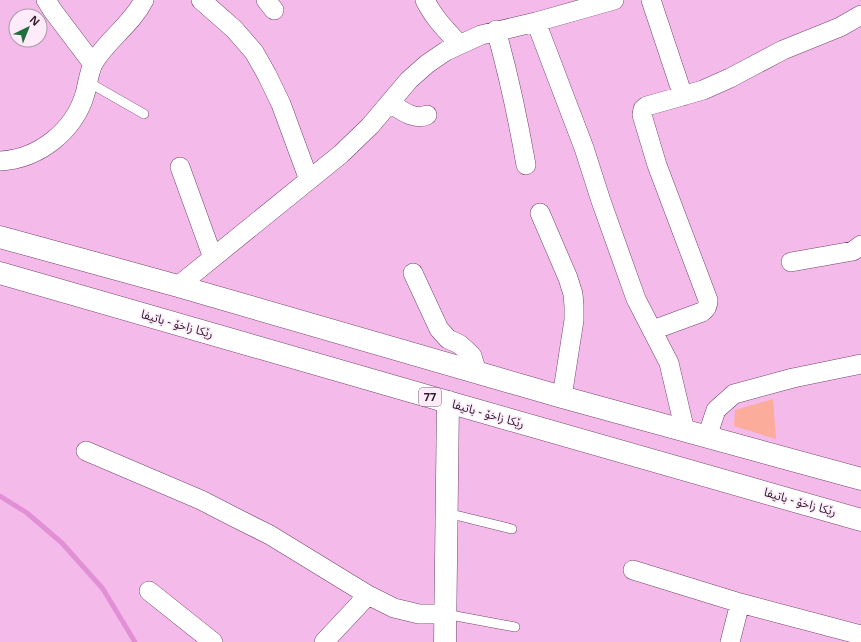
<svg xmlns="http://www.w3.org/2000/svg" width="861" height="642" font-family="'Noto Sans','Noto Sans Arabic',sans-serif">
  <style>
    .green { fill: #fcac9b }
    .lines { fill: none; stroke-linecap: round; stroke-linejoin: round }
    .stream { stroke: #e290d6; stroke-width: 5 }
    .service-casing { stroke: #74446d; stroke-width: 10 }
    .minor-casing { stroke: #74446d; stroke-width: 20 }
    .tertiary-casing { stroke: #74446d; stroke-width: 23 }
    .trunk-casing { stroke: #74446d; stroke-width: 23 }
    .service { stroke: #fff; stroke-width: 9 }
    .minor { stroke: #fff; stroke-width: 19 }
    .tertiary { stroke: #fff; stroke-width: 22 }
    .trunk { stroke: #fff; stroke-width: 22 }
    .labels { text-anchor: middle; stroke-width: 3; stroke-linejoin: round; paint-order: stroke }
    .shield { fill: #fdebf9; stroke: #6e596a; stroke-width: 1 }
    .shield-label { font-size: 11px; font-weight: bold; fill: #301b2d }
    .street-label { font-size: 12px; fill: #301b2d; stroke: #fdebf9 }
  </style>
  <rect width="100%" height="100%" fill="#f4bbea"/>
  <path class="green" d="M 773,399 L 776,439 L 734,426 L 735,410 Z"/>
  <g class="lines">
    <path class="stream" d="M 0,496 L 27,513 L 62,543 L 103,589 L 135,642"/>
    <defs>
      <path id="service" d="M 88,82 L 144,114
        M 447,513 L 512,529
        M 445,614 L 515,627"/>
      <path id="minor" d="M 46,0 L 53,11 L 93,64
        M 201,0 L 234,29 L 254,52 L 267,75 L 281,104 L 309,180
        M 266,0 L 274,10
        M 425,0 C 433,17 446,30 459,44
        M 651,0 L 683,96
        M 536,22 L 584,148 L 601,201 L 636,299 L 669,363 L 685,431
        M 496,30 C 509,76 518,119 526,165
        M 390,103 C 401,110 414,121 427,115
        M 0,161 C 39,159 74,131 85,94 C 88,83 89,71 94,62 C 108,39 132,24 144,0
        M 180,167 L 213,258
        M 540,213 L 568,278 L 573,294 L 574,306 L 574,320 L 562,397
        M 791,262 L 853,251 L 861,245
        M 413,273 L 439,329 L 448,339 L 459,344 L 466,350 L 472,356 L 477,373
        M 178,286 L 341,154 L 370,126 L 409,80 L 427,64 L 446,51 L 481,35 L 536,22 L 614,0
        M 653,330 L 702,312 C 707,309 708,306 708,300 L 657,165 L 642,115 L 643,109 L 647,106 L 703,90 L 730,78 L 783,50 L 840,27 L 861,15
        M 707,437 L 716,410 L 734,394 L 793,378 L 861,364
        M 86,451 L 201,500 L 236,518 L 270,535 L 368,595 L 394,608 L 419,614 L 445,614
        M 633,570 L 740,603 L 861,635
        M 149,591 L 213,642
        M 324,642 L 368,595
        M 730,642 L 740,603"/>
      <path id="tertiary" d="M 445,642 L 448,402"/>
      <path id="trunk" d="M 0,237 L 178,286 L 562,397 L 861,479
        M 0,273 L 448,402 L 861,520"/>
    </defs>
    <use href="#service" class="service-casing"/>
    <use href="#minor" class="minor-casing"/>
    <use href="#tertiary" class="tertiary-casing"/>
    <use href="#trunk" class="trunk-casing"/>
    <use href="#service" class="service"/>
    <use href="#minor" class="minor"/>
    <use href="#tertiary" class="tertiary"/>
    <use href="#trunk" class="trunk"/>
  </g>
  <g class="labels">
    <rect class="shield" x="419" y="388" width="22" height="18" rx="3"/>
    <g class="shield-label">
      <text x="430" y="401">77</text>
    </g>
    <g class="street-label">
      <text transform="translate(177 324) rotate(16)" y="4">رێکا زاخۆ - باتیفا</text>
      <text transform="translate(488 414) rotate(16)" y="4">رێکا زاخۆ - باتیفا</text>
      <text transform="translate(800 502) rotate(16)" y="4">رێکا زاخۆ - باتیفا</text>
    </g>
  </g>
  <g transform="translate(28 28) rotate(43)"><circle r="19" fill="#fdebf9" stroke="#ab98a7"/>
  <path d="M0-3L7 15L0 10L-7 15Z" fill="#1f6e3e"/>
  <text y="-6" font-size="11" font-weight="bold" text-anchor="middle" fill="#301b2d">N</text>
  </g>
</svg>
